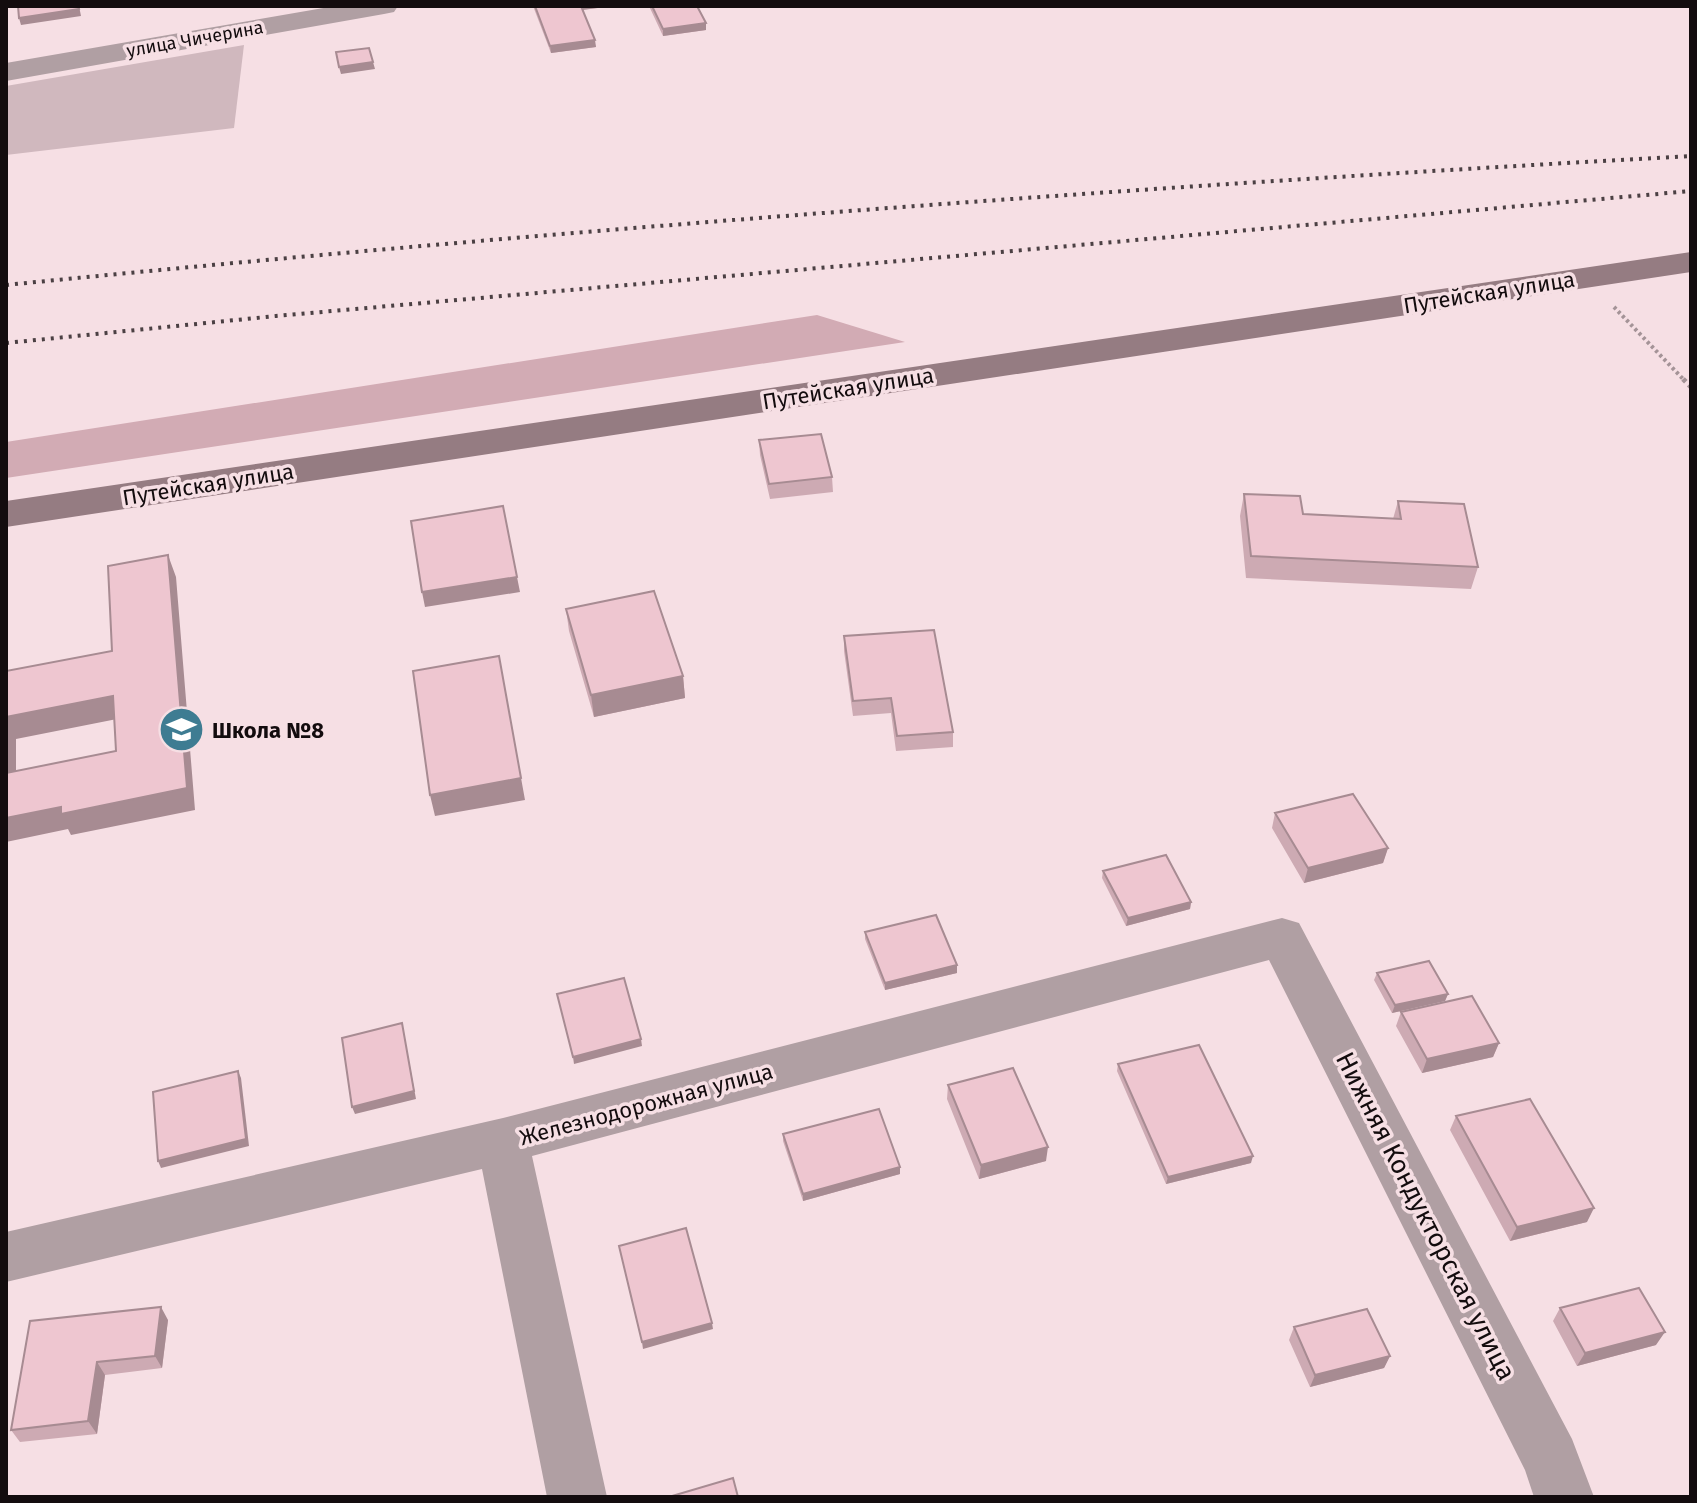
<svg xmlns="http://www.w3.org/2000/svg" width="1697" height="1503" font-family="'Fira Sans',sans-serif">
  <style>
    .green { fill: #d0b8be }
    .forest { fill: #d2abb4 }
    .lines { fill: none; stroke-linecap: round; stroke-linejoin: round }
    .path-far1 { stroke: #a49397; stroke-width: 4; stroke-dasharray: 3 3; stroke-linecap: butt }
    .path { stroke: #a49397; stroke-width: 5; stroke-dasharray: 4 4; stroke-linecap: butt }
    .street { fill: #b09fa3; fill-rule: evenodd }
    .secondary { fill: #957c82; fill-rule: evenodd }
    .rail { stroke: #4b4043; stroke-width: 4; stroke-dasharray: 3 6; stroke-linecap: butt }
    .wall { fill: #cdaab3 }
    .shaded-wall { fill: #a78b92 }
    .building { fill: #eec6d0; stroke: #a78b92; stroke-width: 2 }
    .labels { text-anchor: middle; stroke-width: 7; stroke-linejoin: round; paint-order: stroke }
    .far-street-label { font-size: 18px; fill: #130c0e; stroke: #f6dfe4 }
    .street-label { font-size: 22px; fill: #130c0e; stroke: #f6dfe4 }
    .poi-label { font-size: 22px; font-weight: bold; fill: #130c0e; stroke: #f6dfe4; text-anchor: start }
    .near-street-label { font-size: 26px; fill: #130c0e; stroke: #f6dfe4 }
  </style>
  <rect width="100%" height="100%" fill="#f6dfe4"/>
  <path class="green" d="M 244,45 L 234,128 L 6,155 L 6,86 Z"/>
  <path class="forest" d="M 817,315 L 905,342 L 6,478 L 6,442 Z"/>
  <g class="lines">
    <path class="path-far1" d="M 1614,307 L 1685,381"/>
    <path class="path" d="M 1683,379 L 1691,387"/>
    <path class="street" d="M 335,6 L 398,6 L 394,12 L 384,14 L 6,81 L 6,63 Z
      M 1282,918 L 1299,923 L 1572,1439 L 1594,1497 L 1534,1497 L 1525,1470 L 1269,960 L 532,1156 L 607,1497 L 547,1497 L 482,1169 L 6,1282 L 6,1232 L 503,1118 Z"/>
    <path class="secondary" d="M 1691,252 L 1691,272 L 6,527 L 6,501 Z"/>
    <path class="rail" d="M 6,285 C 567,229 1128,187 1691,156
      M 6,343 L 276,316 L 1691,191"/>
  </g>
  <path class="wall" d="M 533,6 L 613,6 L 583,10 L 596,47 L 551,53 Z
    M 649,6 L 697,6 L 706,30 L 663,36 Z
    M 759,440 L 832,477 L 833,492 L 770,499 L 760,455 Z
    M 1244,494 L 1303,514 L 1393,519 L 1398,501 L 1478,567 L 1471,589 L 1246,578 L 1240,516 Z
    M 566,609 L 683,676 L 685,698 L 594,717 L 569,631 Z
    M 844,636 L 953,732 L 953,747 L 896,751 L 891,713 L 853,716 L 844,651 Z
    M 1275,813 L 1388,848 L 1383,863 L 1304,883 L 1272,828 Z
    M 1103,871 L 1191,902 L 1190,909 L 1126,926 L 1102,878 Z
    M 865,932 L 957,973 L 885,990 L 865,939 Z
    M 1377,973 L 1448,994 L 1445,1001 L 1392,1013 L 1374,980 Z
    M 1401,1012 L 1499,1043 L 1493,1057 L 1422,1073 L 1396,1026 Z
    M 1118,1064 L 1251,1163 L 1166,1184 L 1117,1071 Z
    M 948,1085 L 1046,1161 L 979,1179 L 947,1099 Z
    M 1456,1116 L 1587,1222 L 1510,1241 L 1450,1130 Z
    M 783,1134 L 900,1174 L 803,1201 L 783,1141 Z
    M 1560,1308 L 1656,1345 L 1577,1366 L 1553,1321 Z
    M 168,1320 L 162,1368 L 105,1375 L 97,1434 L 20,1442 L 11,1430 L 30,1321 Z
    M 1294,1327 L 1390,1356 L 1384,1368 L 1310,1387 L 1289,1340 Z"/>
  <path class="shaded-wall" d="M 79,6 L 81,16 L 21,25 L 19,18 Z
    M 580,6 L 613,6 L 581,10 Z
    M 706,23 L 706,30 L 663,36 L 663,29 Z
    M 595,40 L 596,47 L 551,53 L 550,46 Z
    M 373,62 L 375,69 L 341,74 L 339,67 Z
    M 168,555 L 176,577 L 195,810 L 71,835 L 68,829 L 6,842 L 6,818 L 61,807 L 187,788 Z
    M 517,577 L 520,592 L 425,607 L 422,592 Z
    M 499,656 L 525,800 L 435,816 L 430,795 Z
    M 683,676 L 685,698 L 594,717 L 591,695 Z
    M 113,696 L 122,718 L 16,739 L 16,795 L 6,775 L 6,717 Z
    M 1388,848 L 1383,863 L 1304,883 L 1308,868 Z
    M 1191,902 L 1190,909 L 1126,926 L 1128,918 Z
    M 957,965 L 957,973 L 885,990 L 885,983 Z
    M 1448,994 L 1445,1001 L 1392,1013 L 1395,1005 Z
    M 402,1023 L 416,1099 L 355,1114 L 352,1107 Z
    M 641,1039 L 642,1046 L 574,1064 L 573,1057 Z
    M 1499,1043 L 1493,1057 L 1422,1073 L 1427,1059 Z
    M 238,1071 L 241,1078 L 249,1146 L 161,1168 L 158,1161 Z
    M 1048,1147 L 1046,1161 L 979,1179 L 981,1165 Z
    M 1253,1156 L 1251,1163 L 1166,1184 L 1168,1177 Z
    M 900,1167 L 900,1174 L 803,1201 L 803,1194 Z
    M 1594,1208 L 1587,1222 L 1510,1241 L 1517,1227 Z
    M 161,1307 L 168,1320 L 162,1368 L 155,1356 Z
    M 712,1323 L 713,1329 L 643,1349 L 642,1342 Z
    M 1665,1332 L 1656,1345 L 1577,1366 L 1585,1353 Z
    M 1390,1356 L 1384,1368 L 1310,1387 L 1315,1375 Z
    M 97,1362 L 105,1375 L 97,1434 L 88,1421 Z"/>
  <path class="building" d="M 18,6 L 78,6 L 79,9 L 19,18 Z
    M 535,6 L 581,6 L 595,40 L 550,46 Z
    M 652,6 L 697,6 L 706,23 L 663,29 Z
    M 369,48 L 373,62 L 339,67 L 336,52 Z
    M 821,434 L 832,477 L 769,484 L 759,440 Z
    M 1244,494 L 1300,496 L 1303,514 L 1401,519 L 1398,501 L 1464,504 L 1478,567 L 1251,556 Z
    M 503,506 L 517,577 L 422,592 L 411,521 Z
    M 168,555 L 187,788 L 61,814 L 61,807 L 6,818 L 6,773 L 116,751 L 113,696 L 6,717 L 6,671 L 112,651 L 108,566 Z
    M 654,591 L 683,676 L 591,695 L 566,609 Z
    M 934,630 L 953,732 L 897,736 L 891,698 L 853,701 L 844,636 Z
    M 499,656 L 521,778 L 430,795 L 413,671 Z
    M 1353,794 L 1388,848 L 1308,868 L 1275,813 Z
    M 1166,855 L 1191,902 L 1128,918 L 1103,871 Z
    M 936,915 L 957,965 L 885,983 L 865,932 Z
    M 1429,961 L 1448,994 L 1395,1005 L 1377,973 Z
    M 624,978 L 641,1039 L 573,1057 L 557,994 Z
    M 1472,996 L 1499,1043 L 1427,1059 L 1401,1012 Z
    M 402,1023 L 414,1091 L 352,1107 L 342,1038 Z
    M 1199,1045 L 1253,1156 L 1168,1177 L 1118,1064 Z
    M 1013,1068 L 1048,1147 L 981,1165 L 948,1085 Z
    M 238,1071 L 246,1139 L 158,1161 L 153,1092 Z
    M 1530,1099 L 1594,1208 L 1517,1227 L 1456,1116 Z
    M 879,1109 L 900,1167 L 803,1194 L 783,1134 Z
    M 686,1228 L 712,1323 L 642,1342 L 619,1246 Z
    M 1639,1288 L 1665,1332 L 1585,1353 L 1560,1308 Z
    M 161,1307 L 155,1356 L 97,1362 L 88,1421 L 11,1430 L 30,1321 Z
    M 1367,1309 L 1390,1356 L 1315,1375 L 1294,1327 Z
    M 733,1478 L 738,1497 L 672,1497 L 672,1496 Z"/>
  <defs>
    <symbol id="school-disc" viewBox="-11 -11 22 22"><circle r="9.5" fill="#3e7c92" stroke="#f6dfe4"/><path d="M0-5L7-2L0 1L-7-2ZM-4 1L0 2.5L4 1V4Q0 6-4 4Z" fill="#fff"/></symbol>
  </defs>
  <g fill-rule="evenodd">
    <use href="#school-disc" x="156" y="704" width="51" height="51"/>
  </g>
  <g class="labels">
    <g class="far-street-label">
      <text transform="translate(195 39) rotate(-10)" y="6">улица Чичерина</text>
    </g>
    <g class="street-label">
      <text transform="translate(1489 292) rotate(-9)" y="8">Путейская улица</text>
      <text transform="translate(848 388) rotate(-9)" y="8">Путейская улица</text>
      <text transform="translate(208 484) rotate(-9)" y="8">Путейская улица</text>
      <text transform="translate(646 1104) rotate(-15)" y="8">Железнодорожная улица</text>
    </g>
    <g class="poi-label">
      <text x="212" y="738">Школа №8</text>
    </g>
    <g class="near-street-label">
      <text transform="translate(1426 1216) rotate(63)" y="9">Нижняя Кондукторская улица</text>
    </g>
  </g>
  <rect width="1697" height="1503" fill="none" stroke="#130c0e" stroke-width="16"/>
</svg>
